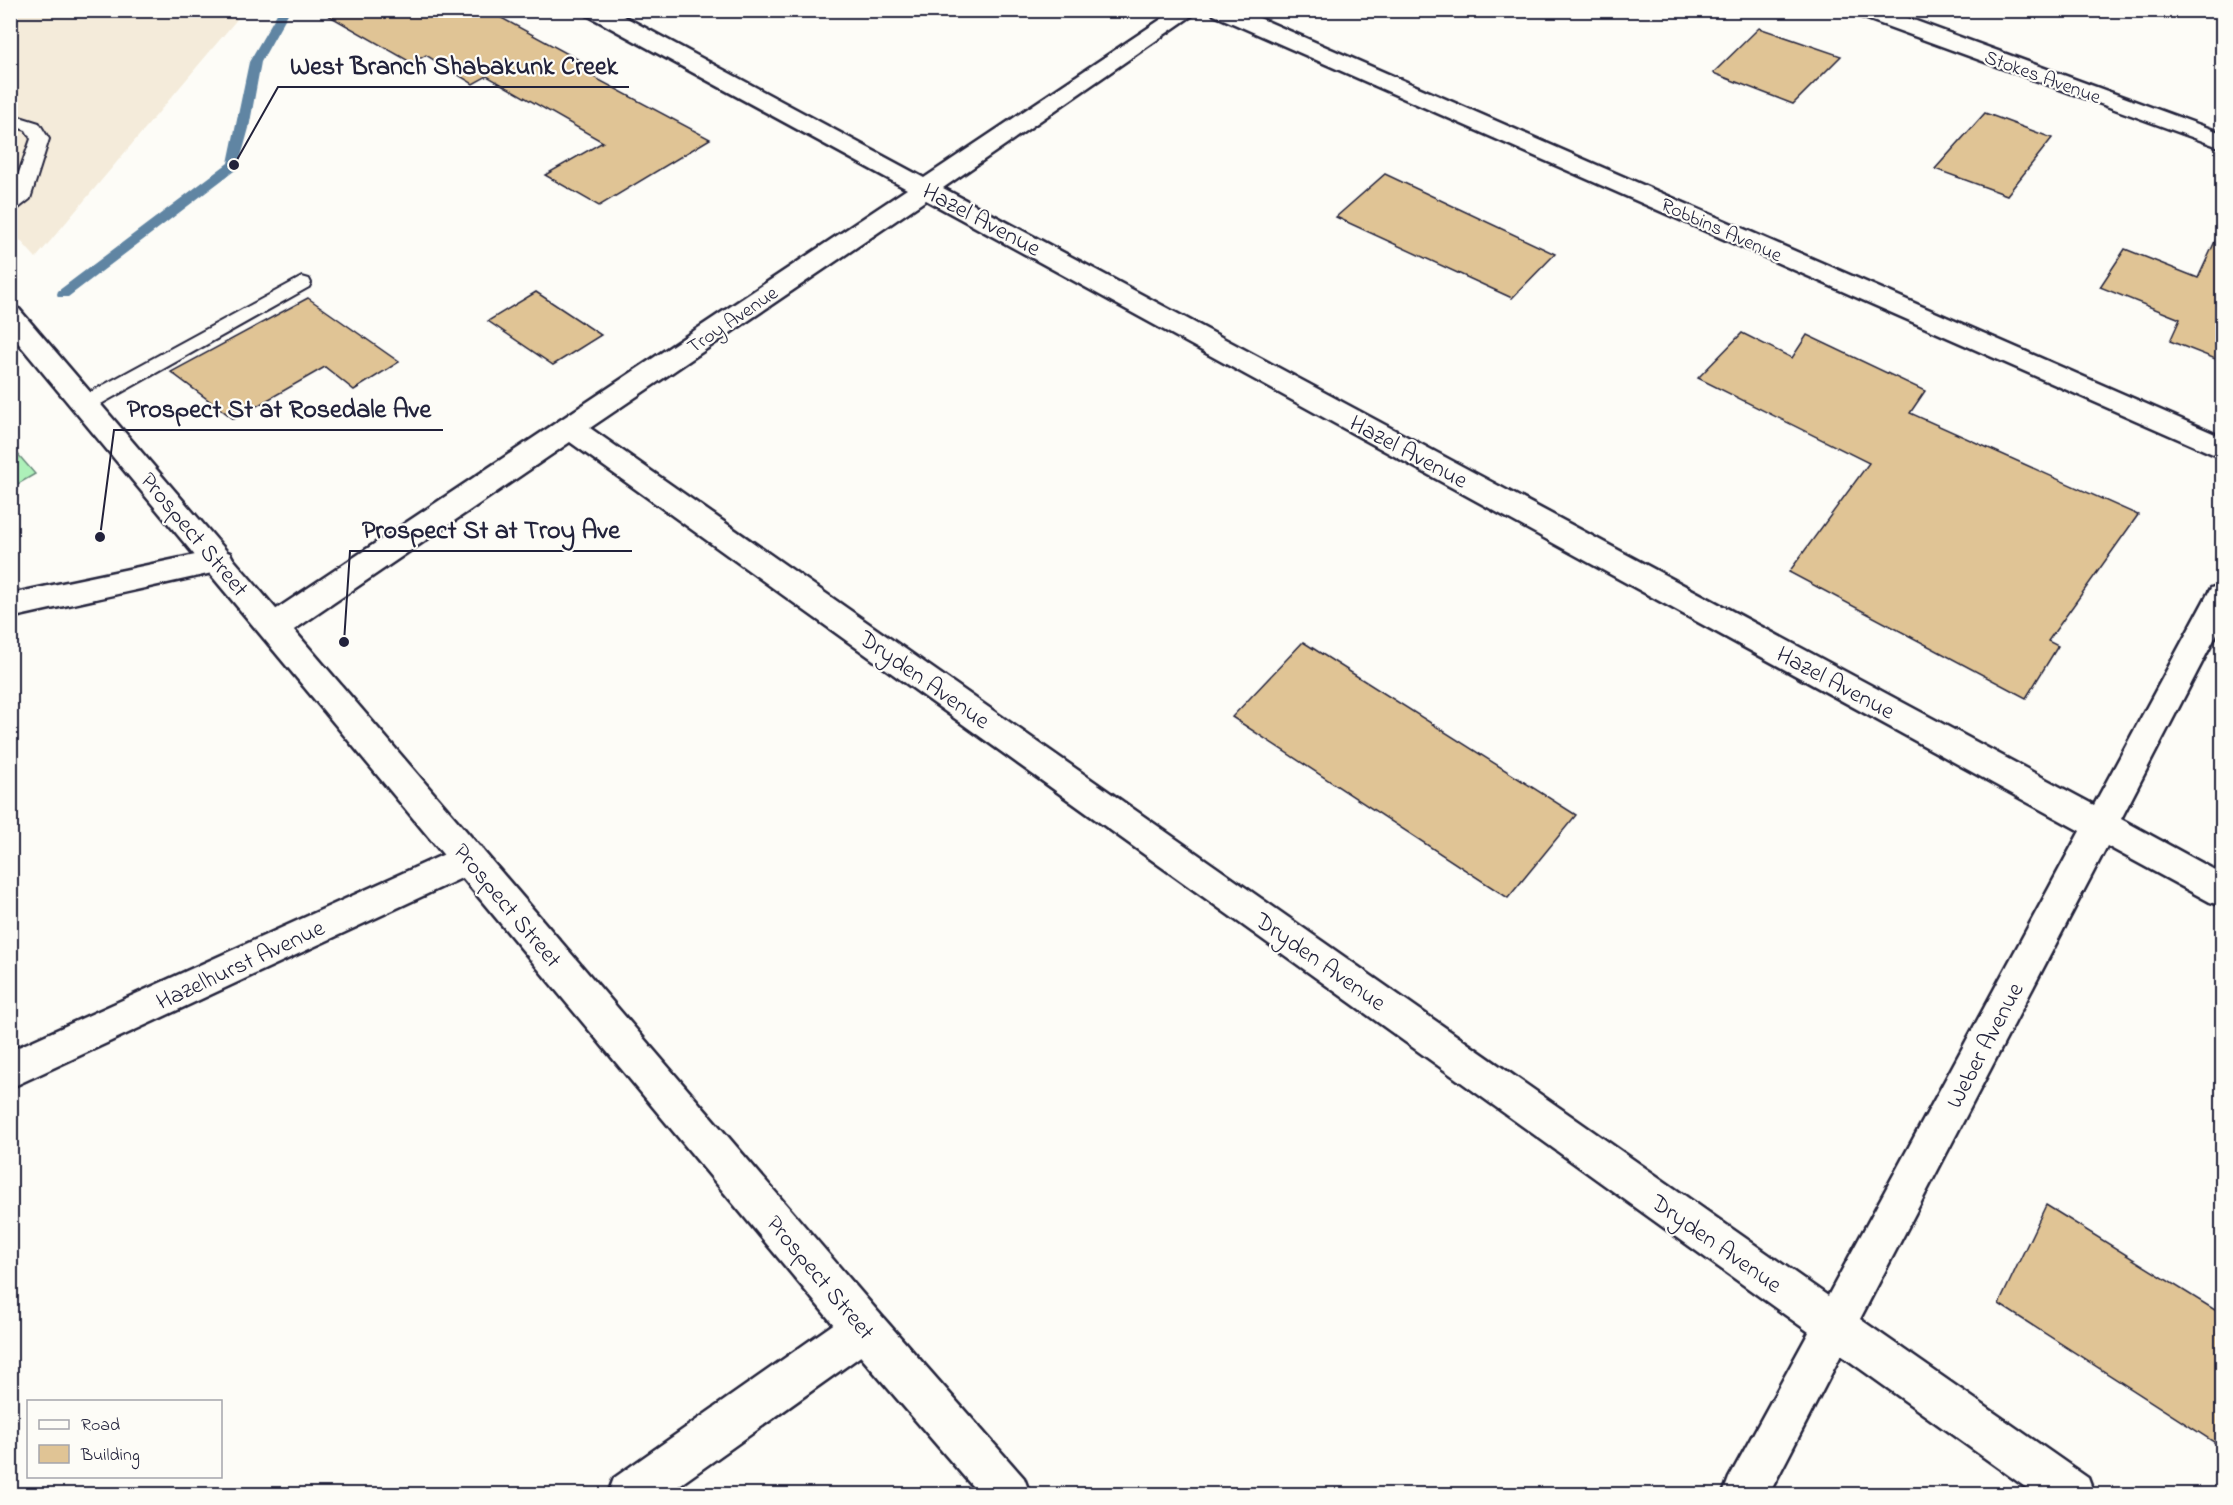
<svg xmlns="http://www.w3.org/2000/svg" width="2233" height="1505" font-family="'Indie Flower',sans-serif">
  <style>
    .built { fill: #f4ebda }
    .green { fill: #adf0b9; stroke: #68897a; stroke-width: 1.5 }
    .lines { fill: none; stroke-linecap: round; stroke-linejoin: round }
    .stream { fill: #6085a3; fill-rule: evenodd }
    .building { fill: #e0c495; stroke: #22223b; stroke-width: 1.5 }
    .lane-casing { stroke: #22223b; stroke-width: 4 }
    .street-casing { stroke: #22223b; stroke-width: 5 }
    .secondary-casing { stroke: #22223b; stroke-width: 5 }
    .lane { fill: #fdfcf7; fill-rule: evenodd }
    .street { fill: #fdfcf7; fill-rule: evenodd }
    .secondary { fill: #fdfcf7; fill-rule: evenodd }
    .labels { text-anchor: middle; stroke-width: 4.5; stroke-linejoin: round; paint-order: stroke }
    .far-street-label { font-size: 20px; fill: #22223b; stroke: #fdfcf7 }
    .street-label { font-size: 24px; fill: #22223b; stroke: #fdfcf7 }
    .leader { fill: none; stroke: #22223b; stroke-width: 2 }
    .callout-dot { fill: #22223b; stroke: #fdfcf7; stroke-width: 2 }
    .callout-label { font-size: 26px; text-anchor: middle; font-weight: bold; fill: #22223b; stroke: #fdfcf7; stroke-width: 4.5; stroke-linejoin: round; paint-order: stroke }
  </style>
  <rect width="100%" height="100%" fill="#fdfcf7"/>
  <filter id="ink" filterUnits="userSpaceOnUse"><feTurbulence type="fractalNoise" baseFrequency=".0167" numOctaves="2"/><feDisplacementMap in="SourceGraphic" scale="12" xChannelSelector="R" yChannelSelector="G"/><feConvolveMatrix kernelMatrix="1 2 1 2 8 2 1 2 1" color-interpolation-filters="sRGB"/></filter>
  <g filter="url(#ink)">
    <path class="built" d="M 10,11 L 244,11 L 36,258 L 11,230 Z"/>
    <path class="green" d="M 10,445 L 35,474 L 11,488 L 10,488 Z"/>
    <g class="lines">
      <path class="stream" d="M 279,10 L 290,10 L 261,62 L 249,128 L 238,168 L 68,297 L 58,297 L 57,294 L 58,291 L 228,163 L 249,62 Z"/>
    </g>
    <path class="building" d="M 319,10 L 487,10 L 592,67 L 584,72 L 710,139 L 599,206 L 545,175 L 603,142 L 487,76 L 473,84 L 426,55 L 412,63 Z
      M 1759,28 L 1841,56 L 1793,104 L 1713,73 Z
      M 1985,113 L 2052,138 L 2007,195 L 1935,169 Z
      M 1385,174 L 1555,254 L 1512,298 L 1336,217 Z
      M 2223,224 L 2223,362 L 2170,341 L 2180,319 L 2100,287 L 2125,249 L 2198,278 Z
      M 536,292 L 601,335 L 553,365 L 488,321 Z
      M 308,298 L 399,362 L 354,390 L 325,367 L 234,419 L 171,372 Z
      M 1742,333 L 1792,358 L 1807,335 L 1925,391 L 1910,413 L 2138,515 L 2048,641 L 2058,646 L 2026,698 L 1789,572 L 1869,463 L 1698,378 Z
      M 1303,642 L 1576,815 L 1508,898 L 1232,717 Z
      M 2046,1205 L 2223,1315 L 2223,1448 L 1999,1304 Z"/>
    <g class="lines">
      <defs>
        <path id="lane" d="M 10,114 L 39,123 L 49,139 L 30,199 L 16,210 L 10,211 L 10,198 L 31,139 L 26,130 L 10,125 Z
          M 302,277 L 309,279 L 311,283 L 309,287 L 92,409 L 85,411 L 78,409 L 75,404 L 78,399 Z"/>
        <path id="street" d="M 585,10 L 612,10 L 924,178 L 1175,10 L 1200,10 L 943,188 L 2094,805 L 2211,588 L 2222,584 L 2222,624 L 2121,819 L 2222,874 L 2222,906 L 2210,902 L 2107,846 L 1860,1319 L 2088,1478 L 2094,1494 L 2035,1494 L 1841,1355 L 1769,1494 L 1723,1494 L 1729,1478 L 1809,1332 L 570,442 L 285,636 L 274,639 L 263,636 L 258,627 L 263,618 L 907,189 L 587,15 ZM 926,200 L 2080,831 L 1828,1296 L 590,428 Z
          M 1212,10 L 1241,10 L 2222,437 L 2222,458 L 1214,15 Z
          M 1854,10 L 1886,10 L 2222,133 L 2222,148 L 1856,15 Z
          M 219,550 L 230,553 L 234,561 L 230,569 L 10,618 L 10,594 Z
          M 469,843 L 481,847 L 486,858 L 481,869 L 10,1088 L 10,1051 Z
          M 864,1307 L 879,1313 L 885,1328 L 879,1343 L 667,1494 L 608,1494 L 614,1478 L 849,1313 Z"/>
        <path id="secondary" d="M 10,306 L 19,309 L 879,1313 L 1024,1478 L 1030,1494 L 979,1494 L 849,1343 L 10,333 Z"/>
      </defs>
      <use href="#lane" class="lane-casing"/>
      <use href="#street" class="street-casing"/>
      <use href="#secondary" class="secondary-casing"/>
      <use href="#lane" class="lane"/>
      <use href="#street" class="street"/>
      <use href="#secondary" class="secondary"/>
    </g>
  </g>
  <g class="labels">
    <g class="far-street-label">
      <text transform="translate(2043 76) rotate(20)" y="7">Stokes Avenue</text>
      <text transform="translate(1722 229) rotate(24)" y="7">Robbins Avenue</text>
      <text transform="translate(732 319) rotate(-34)" y="7">Troy Avenue</text>
    </g>
    <g class="street-label">
      <text transform="translate(982 219) rotate(28)" y="8">Hazel Avenue</text>
      <text transform="translate(1409 451) rotate(28)" y="8">Hazel Avenue</text>
      <text transform="translate(195 534) rotate(50)" y="8">Prospect Street</text>
      <text transform="translate(925 679) rotate(35)" y="8">Dryden Avenue</text>
      <text transform="translate(1836 682) rotate(28)" y="8">Hazel Avenue</text>
      <text transform="translate(508 905) rotate(50)" y="8">Prospect Street</text>
      <text transform="translate(1321 961) rotate(35)" y="8">Dryden Avenue</text>
      <text transform="translate(240 964) rotate(-25)" y="8">Hazelhurst Avenue</text>
      <text transform="translate(1984 1045) rotate(-62)" y="8">Weber Avenue</text>
      <text transform="translate(1717 1243) rotate(35)" y="8">Dryden Avenue</text>
      <text transform="translate(821 1277) rotate(50)" y="8">Prospect Street</text>
    </g>
  </g>
  <path class="leader" d="M234 165L278 87H629M100 537L114 430H443M344 642L350 551H632"/>
  <g class="callout-dot">
    <circle cx="234" cy="165" r="6"/>
    <circle cx="100" cy="537" r="6"/>
    <circle cx="344" cy="642" r="6"/>
  </g>
  <g class="callout-label">
    <text x="454" y="74">West Branch Shabakunk Creek</text>
    <text x="279" y="417">Prospect St at Rosedale Ave</text>
    <text x="491" y="538">Prospect St at Troy Ave</text>
  </g>
  <rect width="2233" height="1505" fill="none" stroke="#fdfcf7" stroke-width="36"/>
  <rect x="18" y="18" width="2197" height="1469" fill="none" stroke="#22223b" stroke-width="2" filter="url(#ink)"/>
  <rect x="27" y="1400" width="195" height="78" fill="#fdfcf7" stroke="#a5a5ac" stroke-width="1.5"/>
  <rect x="39" y="1420" width="30" height="9" fill="#fdfcf7" stroke="#a5a5ac" stroke-width="1.5"/>
  <text x="81" y="1430" font-size="18" fill="#22223b">Road</text>
  <rect x="39" y="1445" width="30" height="18" fill="#e0c495" stroke="#a5a5ac" stroke-width="1.5"/>
  <text x="81" y="1460" font-size="18" fill="#22223b">Building</text>
</svg>
